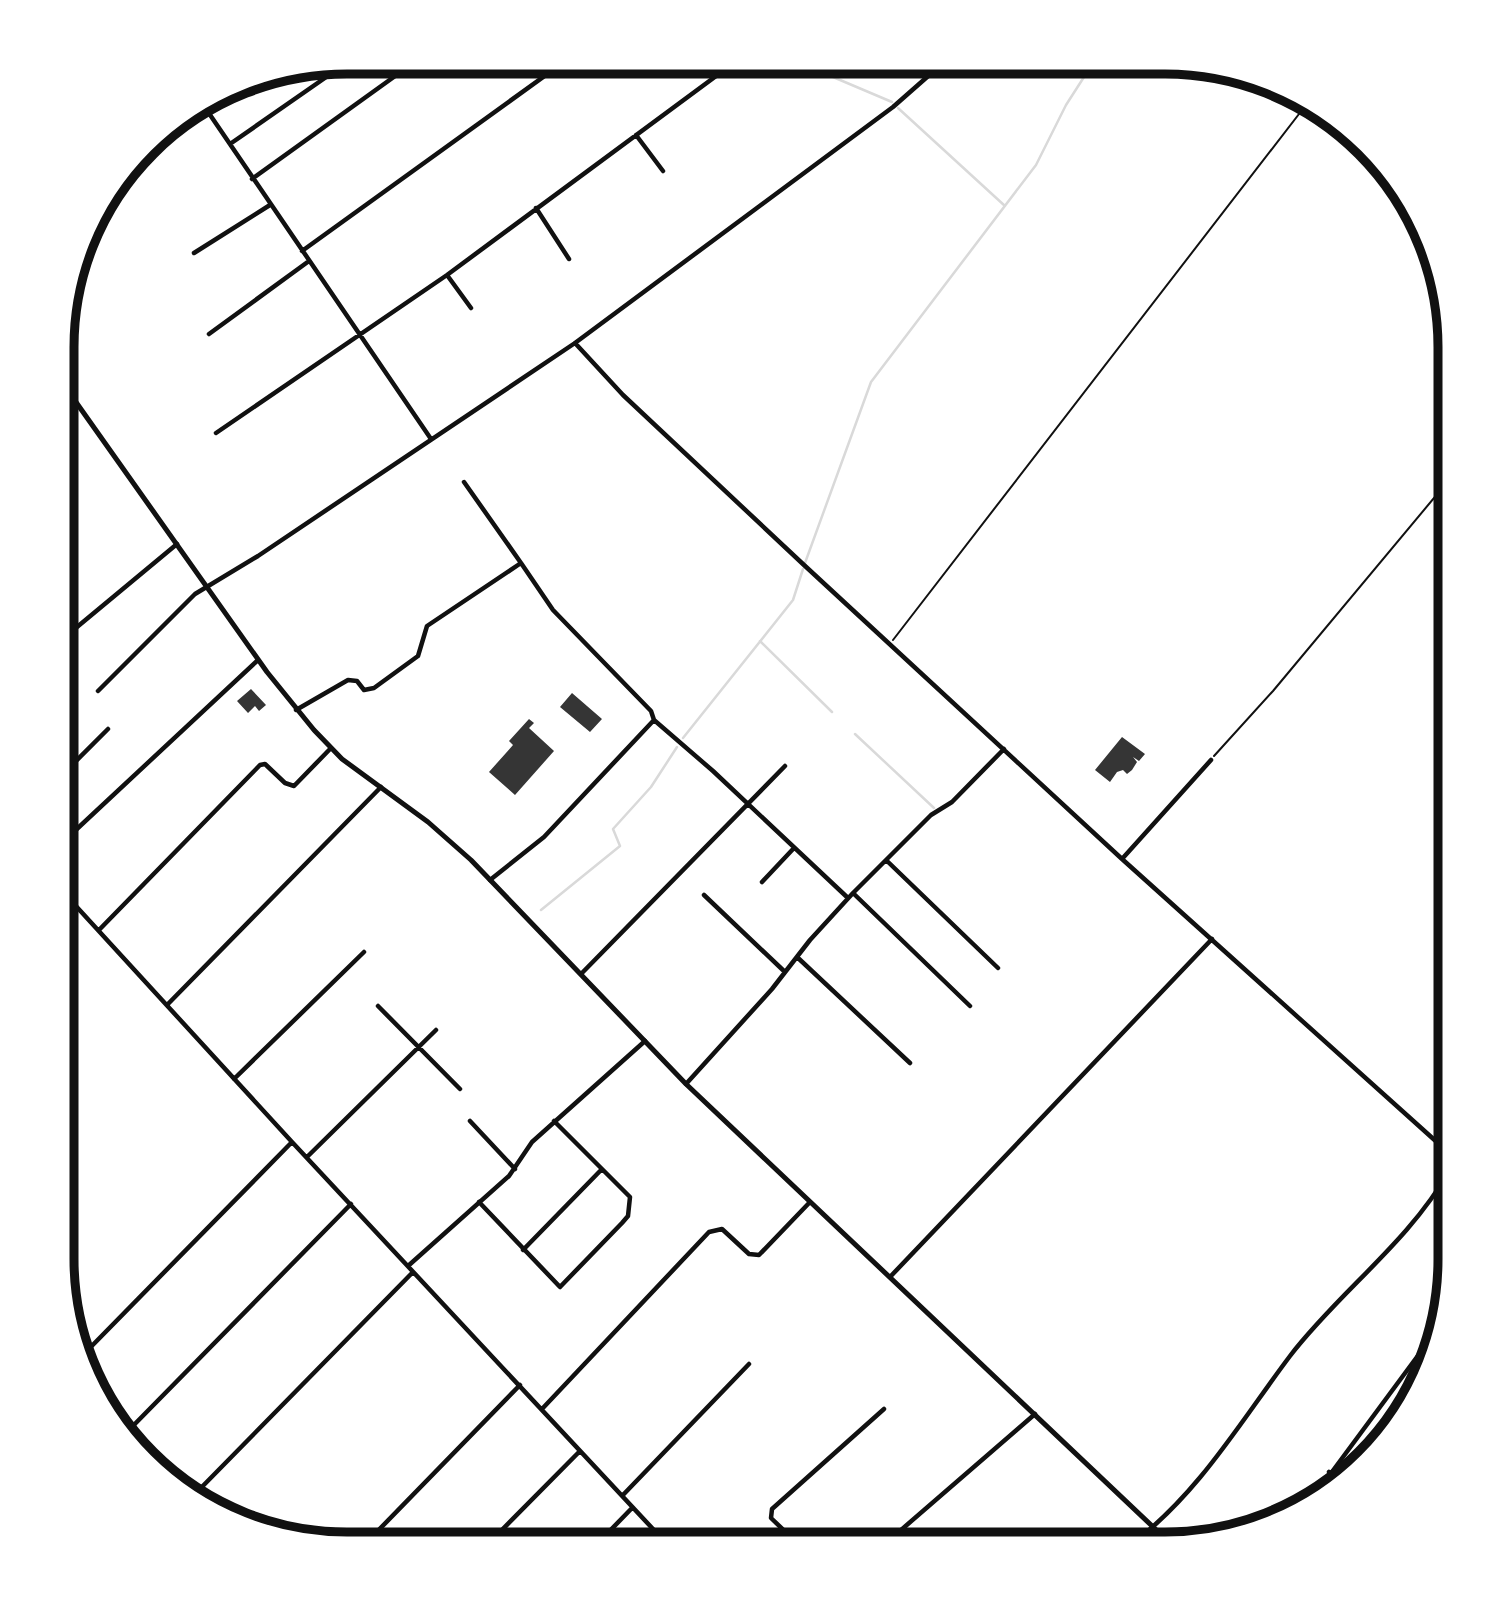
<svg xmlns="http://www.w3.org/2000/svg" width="1511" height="1605" font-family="'Roboto Condensed',sans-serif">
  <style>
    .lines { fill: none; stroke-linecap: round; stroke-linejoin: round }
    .stream { stroke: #d9d9d9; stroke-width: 2.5 }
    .building { fill: #353535 }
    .path { stroke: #111; stroke-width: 2 }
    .minor { stroke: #111; stroke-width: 4.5 }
    .tertiary { stroke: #111; stroke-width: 5 }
    .rim { fill: none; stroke: #111; stroke-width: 9 }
  </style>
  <rect width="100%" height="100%" fill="#fff"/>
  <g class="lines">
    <path class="stream" d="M 777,62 L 833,77 L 892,102
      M 898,108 L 1005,206
      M 805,563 L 871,382 L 1036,165 L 1066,105 L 1093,63
      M 760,641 L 832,712
      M 855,734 L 934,808
      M 683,738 L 793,600 L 803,569
      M 541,910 L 620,846 L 613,829 L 651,787 L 677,747"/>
  </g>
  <path class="building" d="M 251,689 L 266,705 L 259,711 L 255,706 L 248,713 L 237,701 Z
    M 572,693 L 602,719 L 590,732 L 560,707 Z
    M 529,719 L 534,723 L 529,728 L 554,751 L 515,795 L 489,772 L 513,745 L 509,741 Z
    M 1122,737 L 1145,754 L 1139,761 L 1133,757 L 1137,762 L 1132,770 L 1127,774 L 1123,770 L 1117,772 L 1110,782 L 1095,770 Z"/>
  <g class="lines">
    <path class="path" d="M 893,640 L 1309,101
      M 1214,756 L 1273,691 L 1449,480"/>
    <path class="minor" d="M 204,106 L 431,439
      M 636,135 L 663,171
      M 230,144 L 332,73
      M 252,179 L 416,61
      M 536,208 L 569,259
      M 302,251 L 564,62
      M 194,253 L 270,205
      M 447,275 L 471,308
      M 209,334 L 309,261
      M 575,343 L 623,395 L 804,565 L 1122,859 L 1449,1153
      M 216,433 L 447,275 L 731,65
      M 521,563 L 553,610 L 651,711 L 654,720 L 713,771 L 848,898
      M 65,637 L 177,544
      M 98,691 L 195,594 L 258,556 L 575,343 L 893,107 L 943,63
      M 296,710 L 348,680 L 357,681 L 364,690 L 374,688 L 418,656 L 427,626 L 521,563 L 464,482
      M 64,773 L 108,729
      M 64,841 L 258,660
      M 1122,859 L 1211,760
      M 886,860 L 998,968
      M 490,880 L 544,837 L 654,720
      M 762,882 L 794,848
      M 64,893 L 292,1142 L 666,1543
      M 853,893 L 970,1006
      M 704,895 L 785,972
      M 99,930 L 260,765 L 265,764 L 285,783 L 294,786 L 331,748
      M 797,957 L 910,1063
      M 582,973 L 785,766
      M 167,1005 L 381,787
      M 378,1006 L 460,1089
      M 234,1079 L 364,952
      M 686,1084 L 772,989 L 810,940 L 853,893 L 931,815 L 952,802 L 1004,749
      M 470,1121 L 515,1169
      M 307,1157 L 436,1030
      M 479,1202 L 560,1287 L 622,1223 L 628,1216 L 630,1197 L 554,1121
      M 523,1250 L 602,1169
      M 408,1266 L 509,1176 L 532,1142 L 645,1041
      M 890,1277 L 1212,939
      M 80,1358 L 292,1142
      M 542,1409 L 709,1232 L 722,1229 L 749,1254 L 759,1255 L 810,1202
      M 126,1433 L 351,1204
      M 1329,1472 L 1338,1479
      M 193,1496 L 413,1272
      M 622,1496 L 749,1364
      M 1309,1503 L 1431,1338
      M 366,1543 L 520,1385
      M 489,1543 L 579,1452
      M 598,1543 L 632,1508
      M 797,1543 L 771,1518 L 772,1509 L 884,1409
      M 886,1543 L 1035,1414
      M 1133,1543 C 1199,1493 1241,1421 1290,1356 C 1339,1292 1409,1242 1449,1171"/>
    <path class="tertiary" d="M 66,388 L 267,672 L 314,730 L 342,759 L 428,822 L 471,860 L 686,1084 L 1170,1543"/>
  </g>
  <path d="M0 0H1511V1605H0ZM347 74H1165A273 273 0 0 1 1438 347V1259A273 273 0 0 1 1165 1532H347A273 273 0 0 1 74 1259V347A273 273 0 0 1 347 74Z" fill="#fff" fill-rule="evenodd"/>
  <path class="rim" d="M347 74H1165A273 273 0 0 1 1438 347V1259A273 273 0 0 1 1165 1532H347A273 273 0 0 1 74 1259V347A273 273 0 0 1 347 74Z"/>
</svg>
